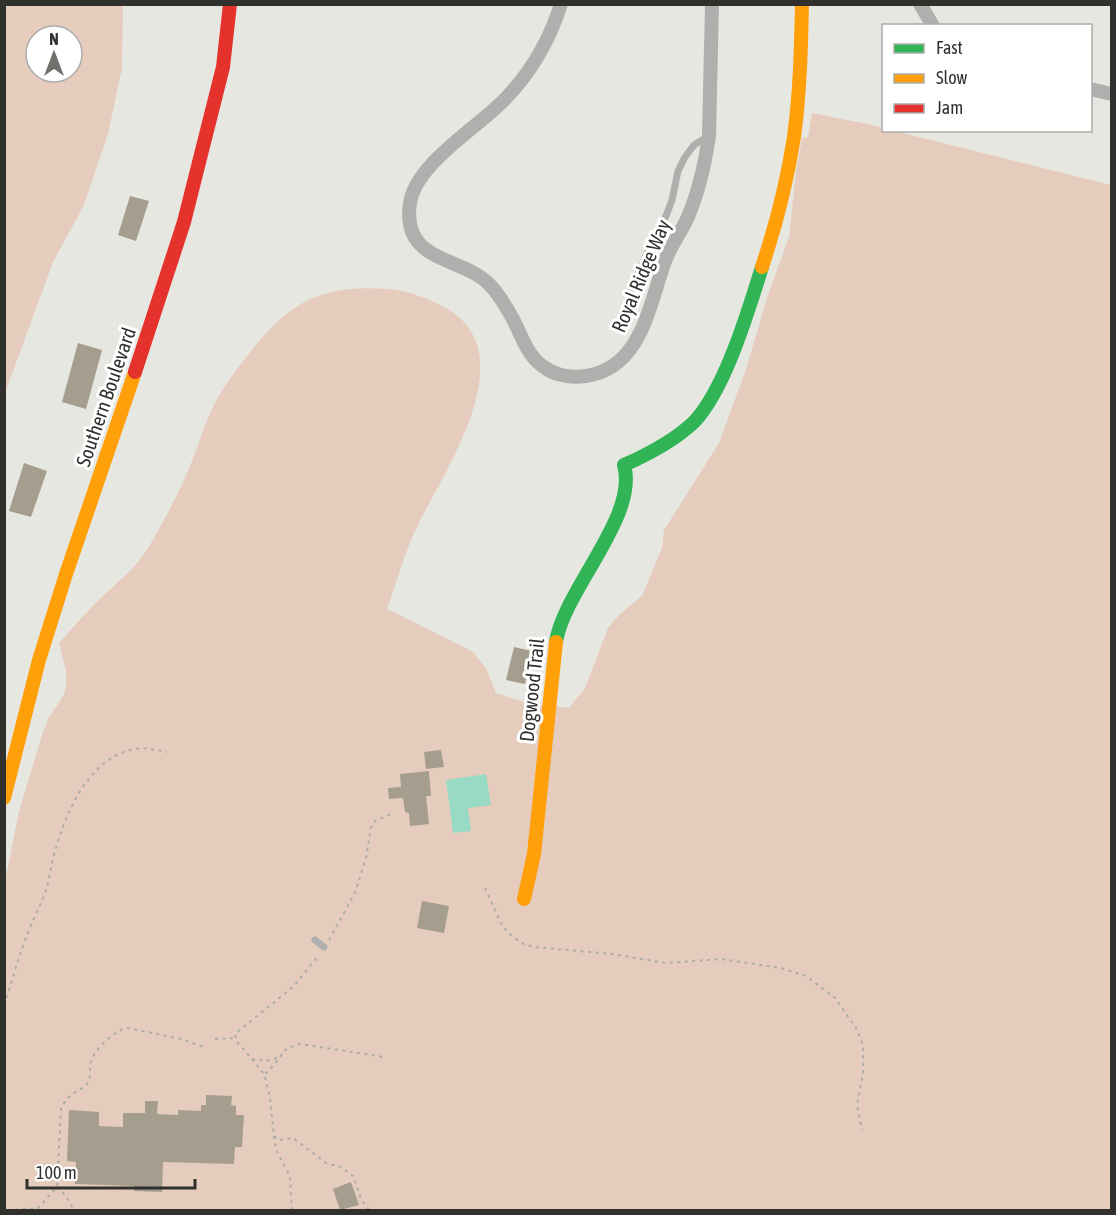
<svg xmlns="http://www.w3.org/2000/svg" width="1116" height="1215" font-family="'Asap Condensed',sans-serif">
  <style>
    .green { fill: #e6ccbd; fill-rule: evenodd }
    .water { fill: #99dac4 }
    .building { fill: #a59d8e }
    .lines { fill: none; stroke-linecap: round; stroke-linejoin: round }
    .path { stroke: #acadab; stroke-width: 2; stroke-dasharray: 3 4.5; stroke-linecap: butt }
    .lane { stroke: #afb0ae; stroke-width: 7 }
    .street { stroke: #afb0ae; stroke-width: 14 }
    .fast { stroke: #30b455; stroke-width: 14 }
    .slow { stroke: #ff9f0a; stroke-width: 14 }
    .jam { stroke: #e5322d; stroke-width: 14 }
    .labels { text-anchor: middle; stroke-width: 6; stroke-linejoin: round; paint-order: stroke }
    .street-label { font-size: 20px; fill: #30302d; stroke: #fff }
  </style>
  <rect width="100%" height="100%" fill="#e7e7e2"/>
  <path class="green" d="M 5,4 L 123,5 L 122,68 L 108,134 L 84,205 L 53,262 L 5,393 ZM 36,36 L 72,36 L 72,72 L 36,72 Z
    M 812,113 L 877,126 L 883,128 L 884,130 L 895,131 L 1111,185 L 1111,1210 L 5,1210 L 5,881 L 19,811 L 43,732 L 49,717 L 62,698 L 66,688 L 66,671 L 59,643 C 73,627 87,611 103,596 C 122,578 138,566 151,543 C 166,517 181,489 192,461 C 202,436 209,409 225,386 C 236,369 259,340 273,326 C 308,291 343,286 390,289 C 410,291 429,299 446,308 C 527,354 443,472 417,527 C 404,553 397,582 387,609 L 473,652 L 486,668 L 496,693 L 527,703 L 569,708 L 585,688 L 608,628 L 619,615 L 642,596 L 662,548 L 664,530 L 719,443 L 745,372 L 768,295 L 789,237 L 796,172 L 802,138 L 808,137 Z"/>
  <path class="water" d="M 486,774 L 491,805 L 468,808 L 471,831 L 453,833 L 446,780 Z"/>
  <path class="building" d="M 130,196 L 149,201 L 136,241 L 118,235 Z
    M 78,343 L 102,350 L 86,409 L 62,402 Z
    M 24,463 L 47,471 L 31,517 L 9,511 Z
    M 514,647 L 532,651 L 525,684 L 506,680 Z
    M 441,750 L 444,767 L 426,769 L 424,752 Z
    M 429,771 L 431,796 L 426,796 L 429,824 L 410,826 L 409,813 L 405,812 L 403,798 L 389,799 L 388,788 L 401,787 L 400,774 Z
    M 422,901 L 449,906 L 444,933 L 417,928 Z
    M 206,1095 L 232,1096 L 231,1105 L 236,1106 L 236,1115 L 244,1115 L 242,1147 L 235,1147 L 234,1164 L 163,1162 L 162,1192 L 134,1191 L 134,1186 L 75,1184 L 76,1162 L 67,1161 L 69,1110 L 99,1112 L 99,1126 L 123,1127 L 123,1113 L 145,1113 L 145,1101 L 158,1101 L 157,1114 L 178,1115 L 178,1110 L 201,1111 L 201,1105 L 206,1105 Z
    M 351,1182 L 359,1205 L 340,1210 L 333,1189 Z"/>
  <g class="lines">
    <path class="path" d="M 485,888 L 503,927 L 511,935 L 521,943 L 534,947 L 612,954 L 666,963 L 721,959 L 781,968 L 806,976 L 835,998 L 856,1028 L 863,1045 L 863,1074 L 857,1105 L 862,1130
      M 329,940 L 355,893 L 366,858 L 371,827 L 375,821 L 391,814
      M 4,1005 C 12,982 18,958 27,935 C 32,921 40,907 45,893 C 50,878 51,863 56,848 C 67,810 90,757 135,749 C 146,747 157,750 167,752
      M 215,1039 L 235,1038
      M 277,1058 L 266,1061 L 252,1059 L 237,1042 L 235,1034 L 294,986 L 319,955
      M 252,1059 L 264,1074
      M 274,1136 L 276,1150 L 290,1176 L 292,1210
      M 57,1187 L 66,1196 L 74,1210
      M 15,1210 L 38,1208 L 57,1187 L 61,1109 C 69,1091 76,1095 87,1084 C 92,1077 89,1068 91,1061 C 95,1049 117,1028 128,1028 L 181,1039 L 204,1047
      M 369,1210 L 361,1199 L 353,1176 L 341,1167 L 326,1163 L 293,1138 L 278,1140 L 274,1136 L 270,1097 L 264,1074 L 268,1072 L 287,1048 L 300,1044 L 384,1057"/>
    <path class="lane" d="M 630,292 L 652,242 L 666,216 L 672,200 L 678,171 L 685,157 L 694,145 L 709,136
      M 315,940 L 324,947"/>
    <path class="street" d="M 561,4 C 550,39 531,72 506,98 C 479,127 416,163 410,203 C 401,263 461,256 489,284 C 499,294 507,308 514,321 C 523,339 528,358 547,369 C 558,376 573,378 586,376 C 641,368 649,306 664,264 C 669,248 680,234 687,219 C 698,194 705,164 709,136 L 712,4
      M 920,4 L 933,26
      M 1090,89 L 1112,94"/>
    <path class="fast" d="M 556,642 C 564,590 639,516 624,465 C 649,454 674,441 694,422 C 725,389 748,312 762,267"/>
    <path class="slow" d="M 762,267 C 776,225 787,182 794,137 C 800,93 801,49 802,4
      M 4,798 L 39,660 L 66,574 L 135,372
      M 524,899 L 534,854 L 556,642"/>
    <path class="jam" d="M 135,372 L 184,222 L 223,67 L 230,4"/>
  </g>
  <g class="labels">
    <g class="street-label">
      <text transform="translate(641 276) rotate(-67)" y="7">Royal Ridge Way</text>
      <text transform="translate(106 397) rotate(-71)" y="7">Southern Boulevard</text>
      <text transform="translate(532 690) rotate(-84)" y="7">Dogwood Trail</text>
    </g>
  </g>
  <rect width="1116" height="1215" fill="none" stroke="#30302d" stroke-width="12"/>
  <rect x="882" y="24" width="210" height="108" fill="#ffffff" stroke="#acacab" stroke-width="1.5"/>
  <rect x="894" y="44" width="30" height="9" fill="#30b455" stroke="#acacab" stroke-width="1.5"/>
  <text x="936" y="54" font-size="18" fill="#30302d">Fast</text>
  <rect x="894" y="74" width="30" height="9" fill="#ff9f0a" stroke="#acacab" stroke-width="1.5"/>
  <text x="936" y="84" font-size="18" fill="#30302d">Slow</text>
  <rect x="894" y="104" width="30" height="9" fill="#e5322d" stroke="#acacab" stroke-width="1.5"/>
  <text x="936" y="114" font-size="18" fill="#30302d">Jam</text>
  <g transform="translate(54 54)"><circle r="28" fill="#ffffff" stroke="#acacab" stroke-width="1.5"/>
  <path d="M0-4.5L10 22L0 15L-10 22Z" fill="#70706c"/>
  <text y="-9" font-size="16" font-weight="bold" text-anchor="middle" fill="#30302d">N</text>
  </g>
  <path d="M27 1179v9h168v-9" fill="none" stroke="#30302d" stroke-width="3"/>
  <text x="36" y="1179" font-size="18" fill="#30302d" stroke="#ffffff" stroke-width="4.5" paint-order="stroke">100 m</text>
</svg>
